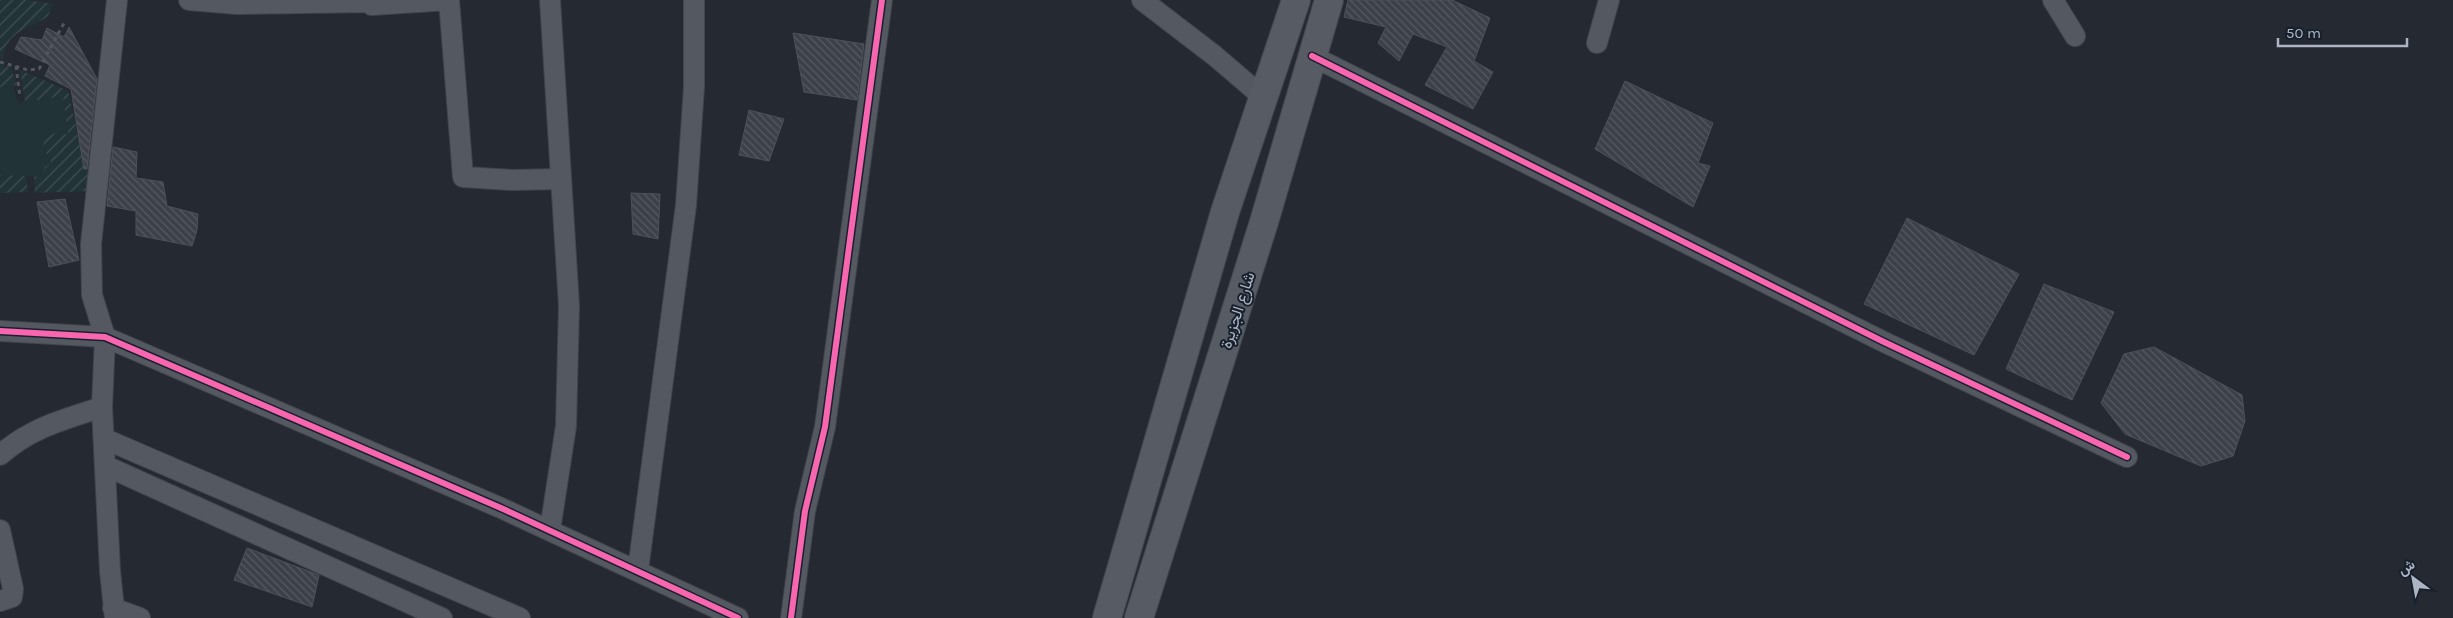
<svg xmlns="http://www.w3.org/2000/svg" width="2453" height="618" font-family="Karla,Vazirmatn,sans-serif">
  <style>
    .green { fill: #223338 }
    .garden { fill: url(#garden-furrows) }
    .building { fill: url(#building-back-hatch); stroke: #4c515a }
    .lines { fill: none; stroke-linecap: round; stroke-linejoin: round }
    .minor-casing { stroke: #41444b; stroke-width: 22 }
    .primary-casing { stroke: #42464f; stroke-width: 30 }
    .path { stroke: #52575f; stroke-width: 3; stroke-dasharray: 4 4; stroke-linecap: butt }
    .minor { stroke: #545961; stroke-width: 20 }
    .primary { stroke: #575b63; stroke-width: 28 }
    .cycleway-casing { stroke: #19202d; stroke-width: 9 }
    .cycleway { stroke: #f766af; stroke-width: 6 }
    .labels { text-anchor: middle; stroke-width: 4; stroke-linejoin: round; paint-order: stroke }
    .street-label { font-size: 16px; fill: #adb5c5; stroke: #19202d }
  </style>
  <defs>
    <pattern id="garden-furrows" width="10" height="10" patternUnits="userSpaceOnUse" patternTransform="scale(1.25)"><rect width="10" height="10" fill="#223338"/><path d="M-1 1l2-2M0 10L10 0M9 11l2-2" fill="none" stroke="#3f4e53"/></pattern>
    <pattern id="building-back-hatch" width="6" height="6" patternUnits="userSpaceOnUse" patternTransform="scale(1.25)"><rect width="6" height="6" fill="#3c4049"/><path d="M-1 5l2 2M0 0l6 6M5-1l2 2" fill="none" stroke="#565962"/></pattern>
  </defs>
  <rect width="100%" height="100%" fill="#252932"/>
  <path class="green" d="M 13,86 L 18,103 L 63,96 L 68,134 L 55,133 L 45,138 L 43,146 L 51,164 L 44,169 L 38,177 L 0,175 L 0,87 Z"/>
  <path class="garden" d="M 0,0 L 28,0 L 53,4 L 48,16 C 28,31 7,29 3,59 L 0,59 Z
    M 0,64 L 11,68 L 17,85 L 0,87 Z
    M 20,70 L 64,89 L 69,94 L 82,157 L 92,158 L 91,191 L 35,193 L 34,177 L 40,176 L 45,167 L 51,163 L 43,146 L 45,138 L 55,133 L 68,134 L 63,96 L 25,102 Z
    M 0,175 L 26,176 L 28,192 L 0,193 Z"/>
  <path class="building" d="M 1348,0 L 1452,0 L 1490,18 L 1474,61 L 1493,72 L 1473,109 L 1425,85 L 1447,47 L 1413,34 L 1399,61 L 1378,43 L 1386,27 L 1344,17 Z
    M 69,27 L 97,79 L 87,169 L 84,169 L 71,89 L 45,76 L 50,65 L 15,49 L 21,37 L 42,40 L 47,28 L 64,37 Z
    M 793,33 L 864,44 L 857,100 L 804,92 Z
    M 1625,81 L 1713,123 L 1698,163 L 1710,166 L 1693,207 L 1595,149 Z
    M 749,110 L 784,119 L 769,161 L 739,155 Z
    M 113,147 L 137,152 L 136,178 L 163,182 L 167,206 L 198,214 L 197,230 L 192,246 L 136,235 L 136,211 L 107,206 Z
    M 631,193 L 660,194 L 658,239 L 633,234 Z
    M 65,199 L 79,260 L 49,267 L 37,202 Z
    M 1907,218 L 2019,274 L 1974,355 L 1864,304 Z
    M 2044,284 L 2114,312 L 2072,400 L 2006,369 Z
    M 2154,347 L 2242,395 L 2245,421 L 2233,456 L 2201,466 L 2125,434 L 2101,403 L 2124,354 Z
    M 247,548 L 319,575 L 312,607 L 234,580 Z"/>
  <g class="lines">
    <defs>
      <path id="minor" d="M 189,0 L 237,4 L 370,2
        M 369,0 L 372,5 L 448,0
        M 449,0 L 463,177 L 512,180 L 561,179
        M 1142,0 L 1215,56 L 1264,98
        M 2053,0 L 2075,36
        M 1597,43 L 1609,0
        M 1312,56 L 1882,341 L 2127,457
        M 0,331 L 105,337 L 501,508 L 738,618
        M 105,439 L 520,618
        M 0,455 C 32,427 63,420 102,407
        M 106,466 L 442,618
        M 0,530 L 13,589 L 12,597 L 0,601
        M 550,530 L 566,426 L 569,306 L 550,0
        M 638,570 L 686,205 L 694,87 L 694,0
        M 113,608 L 140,618
        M 115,618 L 110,571 L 102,407 L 105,337 L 92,295 L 91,244 L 117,0
        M 791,618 L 805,511 L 825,427 L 882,0"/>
      <path id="primary" d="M 1107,618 L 1225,212 L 1296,0
        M 1139,618 L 1264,222 L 1329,0"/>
    </defs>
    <use href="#minor" class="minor-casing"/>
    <use href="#primary" class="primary-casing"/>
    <path class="path" d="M 0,62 L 28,70 L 39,69 L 64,23
      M 16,66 L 20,97"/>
    <use href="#minor" class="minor"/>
    <use href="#primary" class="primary"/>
    <defs>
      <path id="cycleway" d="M 1312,56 L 1882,341 L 2127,457
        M 0,331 L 105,337 L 501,508 L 738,618
        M 791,618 L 805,511 L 825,427 L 882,0"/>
    </defs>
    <use href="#cycleway" class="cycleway-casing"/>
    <use href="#cycleway" class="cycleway"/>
  </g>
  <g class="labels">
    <g class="street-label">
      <text transform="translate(1237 310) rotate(-72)" y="6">شارع الجزيرة</text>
    </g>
  </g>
  <g transform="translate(2413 578) rotate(328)" stroke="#19202d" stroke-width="4" paint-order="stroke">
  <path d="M0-4L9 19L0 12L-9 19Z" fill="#adb5c5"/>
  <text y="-8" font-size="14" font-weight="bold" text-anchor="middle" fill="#adb5c5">ش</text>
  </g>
  <path d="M2278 38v8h129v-8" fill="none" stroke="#adb5c5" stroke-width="2.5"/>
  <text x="2286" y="38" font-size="15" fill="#adb5c5" stroke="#19202d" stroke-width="4" paint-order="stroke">50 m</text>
</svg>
